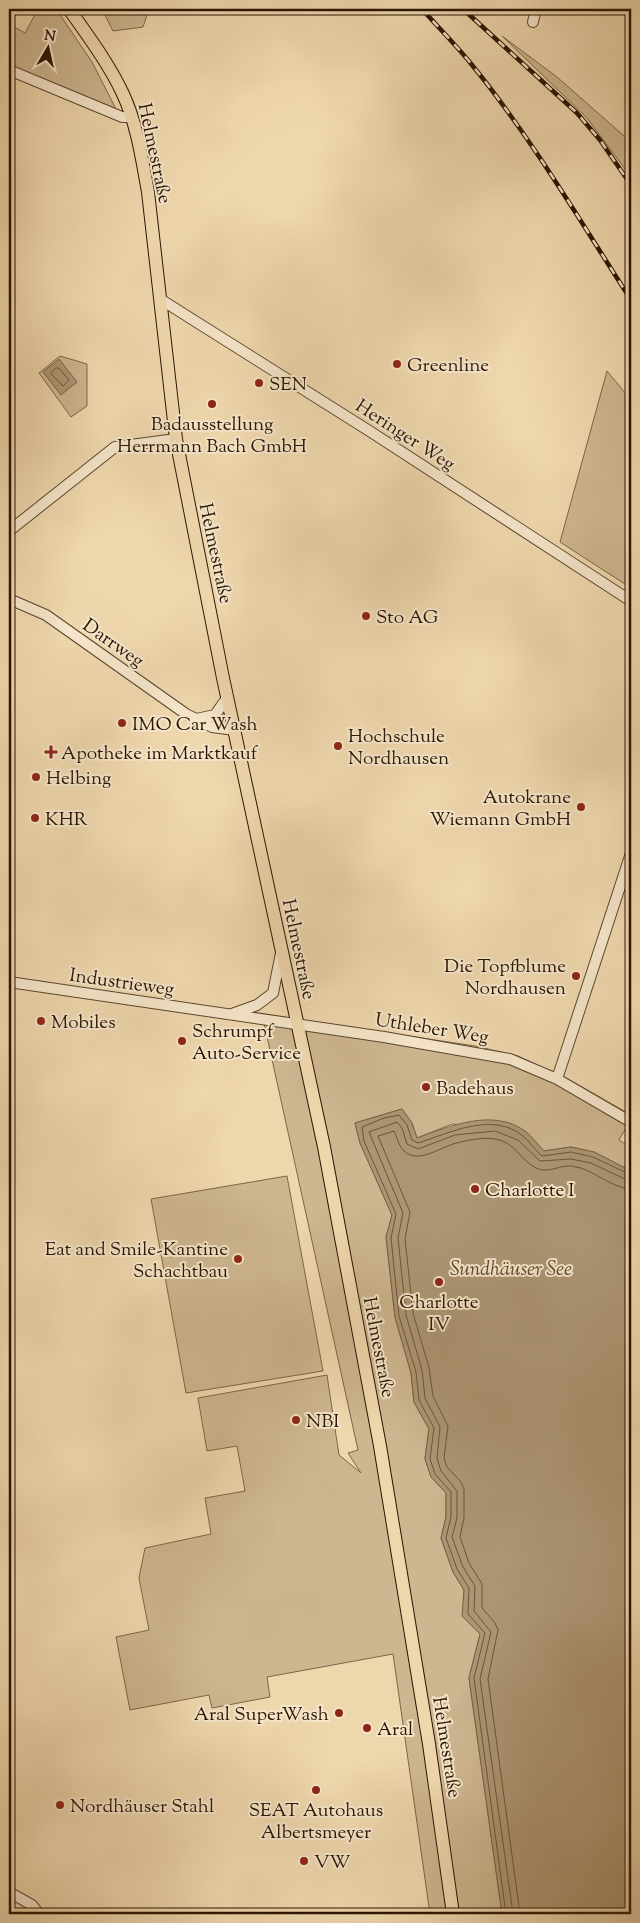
<svg xmlns="http://www.w3.org/2000/svg" width="640" height="1923" font-family="'Sorts Mill Goudy',serif">
  <style>
    .green { fill: #cdb690; stroke: #7b6649 }
    .water { fill: #ac9573; stroke: #786246 }
    .lines { fill: none; stroke-linecap: round; stroke-linejoin: round }
    .shore { stroke: #6a553a; stroke-width: 1 }
    .minor-casing { stroke: #5a462d; stroke-width: 12 }
    .major-casing { stroke: #291502; stroke-width: 14 }
    .minor { stroke: #f5e5ca; stroke-width: 10 }
    .major { stroke: #efd7ad; stroke-width: 12 }
    .rail-casing { stroke: #291502; stroke-width: 4.5 }
    .rail { stroke: #f5e5ca; stroke-width: 2.5; stroke-dasharray: 8; stroke-linecap: butt }
    .poi-dot { fill: #8f2418; stroke: #f5e5ca; stroke-width: 2 }
    .labels { text-anchor: middle; stroke-width: 4; stroke-linejoin: round; paint-order: stroke }
    .street-label { font-size: 19px; fill: #291502; stroke: #f5e5ca }
    .poi-label { font-size: 19px; fill: #291502; stroke: #f5e5ca; text-anchor: start }
    .water-label { font-size: 20px; font-style: italic; fill: #5d482f; stroke: #f5e5ca }
  </style>
  <rect width="100%" height="100%" fill="#efd7ad"/>
  <filter id="stains"><feTurbulence type="fractalNoise" baseFrequency=".004" numOctaves="4"/><feColorMatrix values="0 0 0 0 .2 0 0 0 0 .09 0 0 0 0 .02 0 0 0 .5 -.17"/></filter>
  <radialGradient id="worn" r=".72"><stop offset=".6" stop-color="#630" stop-opacity="0"/><stop offset="1" stop-color="#630" stop-opacity=".3"/></radialGradient>
  <path class="green" d="M 38,9 L 56,9 L 92,62 L 116,109 L 9,65 L 9,24 L 25,33 Z
    M 102,9 L 149,9 L 143,27 L 113,31 Z
    M 502,36 L 557,77 L 631,142 L 631,177 L 587,118 Z
    M 60,356 L 87,364 L 87,406 L 71,417 L 39,373 Z
    M 607,371 L 631,400 L 631,588 L 560,542 Z
    M 262,1014 L 475,1046 L 518,1056 L 575,1083 L 631,1115 L 631,1131 L 626,1128 L 619,1140 L 631,1148 L 631,1171 L 594,1152 L 571,1147 L 544,1151 L 525,1131 L 452,1124 L 417,1138 L 412,1123 L 402,1109 L 355,1123 L 360,1143 L 392,1215 L 386,1237 L 395,1317 L 411,1373 L 414,1402 L 429,1429 L 425,1459 L 431,1477 L 446,1493 L 446,1517 L 441,1538 L 453,1572 L 464,1590 L 463,1616 L 480,1634 L 469,1678 L 502,1914 L 430,1914 L 393,1654 L 267,1677 L 270,1697 L 212,1708 L 209,1695 L 130,1710 L 116,1637 L 149,1630 L 139,1578 L 145,1548 L 211,1534 L 205,1498 L 245,1491 L 237,1446 L 207,1451 L 198,1398 L 327,1375 L 339,1455 L 361,1473 L 348,1453 L 358,1450 Z
    M 287,1176 L 323,1371 L 186,1393 L 151,1199 Z"/>
  <path class="water" d="M 59,359 L 77,382 L 61,395 L 43,372 Z
    M 402,1109 L 412,1123 L 417,1138 C 450,1126 493,1108 525,1131 C 532,1136 538,1145 544,1151 L 571,1147 L 594,1152 L 631,1171 L 631,1914 L 502,1914 L 469,1678 L 480,1634 L 462,1616 L 464,1590 L 453,1572 L 441,1538 L 446,1517 L 446,1493 L 431,1477 L 425,1459 L 429,1429 L 414,1402 L 411,1373 L 395,1317 L 386,1237 L 392,1215 L 360,1143 L 355,1123 Z"/>
  <g class="lines">
    <path class="shore" d="M 56,368 L 59,368 L 69,380 L 63,386 L 51,374 Z
      M 506,1914 L 474,1678 L 485,1633 L 468,1614 L 469,1588 L 457,1569 L 446,1538 L 451,1517 L 451,1492 L 435,1474 L 430,1459 L 434,1428 L 419,1400 L 416,1372 L 399,1316 L 391,1238 L 396,1214 L 364,1141 L 362,1127 L 384,1118 L 399,1115 L 407,1125 L 412,1140 L 418,1143 C 450,1133 492,1111 523,1136 C 530,1142 535,1150 542,1156 L 571,1152 L 593,1157 L 631,1175
      M 513,1914 L 480,1679 L 491,1632 L 474,1611 L 475,1586 L 463,1567 L 452,1537 L 457,1518 L 457,1491 L 441,1471 L 437,1458 L 440,1427 L 425,1398 L 422,1370 L 406,1315 L 398,1238 L 403,1213 L 369,1132 L 397,1122 L 402,1128 L 407,1144 L 418,1149 L 455,1135 L 495,1131 L 518,1140 L 540,1161 L 571,1159 L 591,1163 L 631,1182
      M 520,1914 L 488,1679 L 498,1630 L 495,1623 L 482,1608 L 482,1584 L 469,1563 L 460,1537 L 464,1518 L 464,1489 L 461,1482 L 447,1467 L 444,1458 L 448,1426 L 433,1396 L 429,1368 L 413,1313 L 405,1239 L 410,1212 L 378,1136 L 394,1131 C 397,1137 398,1145 404,1151 C 419,1165 441,1146 457,1143 C 467,1140 485,1137 495,1139 C 516,1142 521,1162 538,1169 C 549,1173 560,1165 571,1166 C 593,1168 610,1188 631,1189"/>
    <defs>
      <path id="minor" d="M 533,22 L 536,9
        M 9,70 L 122,117 L 131,117
        M 160,299 L 371,432 L 631,601
        M 9,531 L 115,447 L 176,439
        M 9,599 L 46,615 L 186,714 L 212,727 L 235,730
        M 196,719 L 215,715 L 227,698
        M 9,982 L 384,1037 L 510,1059 L 557,1079 L 631,1122
        M 232,1014 L 257,1005 L 273,993 L 281,953
        M 557,1079 L 631,853
        M 9,1892 L 32,1905 L 39,1914"/>
      <path id="major" d="M 69,9 C 88,36 109,64 123,94 C 137,124 142,159 148,192 L 176,439 L 223,678 L 324,1147 L 380,1446 L 429,1744 L 453,1914"/>
    </defs>
    <use href="#minor" class="minor-casing"/>
    <use href="#major" class="major-casing"/>
    <use href="#minor" class="minor"/>
    <use href="#major" class="major"/>
    <defs>
      <path id="rail" d="M 422,9 C 437,26 453,42 468,60 C 529,134 579,219 631,300
        M 463,9 L 577,113 L 600,140 L 631,185"/>
    </defs>
    <use href="#rail" class="rail-casing"/>
    <use href="#rail" class="rail"/>
  </g>
  <g class="poi-dot">
    <circle cx="397" cy="364" r="5"/>
    <circle cx="259" cy="383" r="5"/>
    <circle cx="212" cy="404" r="5"/>
    <circle cx="366" cy="616" r="5"/>
    <circle cx="122" cy="723" r="5"/>
    <circle cx="338" cy="746" r="5"/>
    <path d="M48.5 744.5h5v5h5v5h-5v5h-5v-5h-5v-5h5z"/>
    <circle cx="36" cy="777" r="5"/>
    <circle cx="581" cy="807" r="5"/>
    <circle cx="35" cy="818" r="5"/>
    <circle cx="576" cy="976" r="5"/>
    <circle cx="41" cy="1021" r="5"/>
    <circle cx="182" cy="1041" r="5"/>
    <circle cx="426" cy="1087" r="5"/>
    <circle cx="475" cy="1189" r="5"/>
    <circle cx="238" cy="1259" r="5"/>
    <circle cx="439" cy="1282" r="5"/>
    <circle cx="296" cy="1420" r="5"/>
    <circle cx="339" cy="1713" r="5"/>
    <circle cx="367" cy="1728" r="5"/>
    <circle cx="316" cy="1790" r="5"/>
    <circle cx="60" cy="1805" r="5"/>
    <circle cx="304" cy="1861" r="5"/>
  </g>
  <g class="labels">
    <g class="street-label">
      <text transform="translate(156 153) rotate(78)" y="7">Helmestraße</text>
      <text transform="translate(406 434) rotate(33)" y="7">Heringer Weg</text>
      <text transform="translate(217 553) rotate(78)" y="7">Helmestraße</text>
      <text transform="translate(114 642) rotate(35)" y="7">Darrweg</text>
      <text transform="translate(300 949) rotate(78)" y="7">Helmestraße</text>
      <text transform="translate(122 981) rotate(8)" y="7">Industrieweg</text>
      <text transform="translate(432 1027) rotate(9)" y="7">Uthleber Weg</text>
      <text transform="translate(380 1347) rotate(79)" y="7">Helmestraße</text>
      <text transform="translate(448 1747) rotate(81)" y="7">Helmestraße</text>
    </g>
    <g class="poi-label">
      <text x="407" y="371">Greenline</text>
      <text x="269" y="390">SEN</text>
      <text x="212" y="430" text-anchor="middle">Badausstellung<tspan x="212" dy="22">Herrmann Bach GmbH</tspan></text>
      <text x="376" y="623">Sto AG</text>
      <text x="132" y="730">IMO Car Wash</text>
      <text x="348" y="742">Hochschule<tspan x="348" dy="22">Nordhausen</tspan></text>
      <text x="61" y="759">Apotheke im Marktkauf</text>
      <text x="46" y="784">Helbing</text>
      <text x="571" y="803" text-anchor="end">Autokrane<tspan x="571" dy="22">Wiemann GmbH</tspan></text>
      <text x="45" y="825">KHR</text>
      <text x="566" y="972" text-anchor="end">Die Topfblume<tspan x="566" dy="22">Nordhausen</tspan></text>
      <text x="51" y="1028">Mobiles</text>
      <text x="192" y="1037">Schrumpf<tspan x="192" dy="22">Auto-Service</tspan></text>
      <text x="436" y="1094">Badehaus</text>
      <text x="485" y="1196">Charlotte I</text>
      <text x="228" y="1255" text-anchor="end">Eat and Smile-Kantine<tspan x="228" dy="22">Schachtbau</tspan></text>
      <text x="439" y="1308" text-anchor="middle">Charlotte<tspan x="439" dy="22">IV</tspan></text>
      <text x="306" y="1427">NBI</text>
      <text x="329" y="1720" text-anchor="end">Aral SuperWash</text>
      <text x="377" y="1735">Aral</text>
      <text x="70" y="1812">Nordhäuser Stahl</text>
      <text x="316" y="1816" text-anchor="middle">SEAT Autohaus<tspan x="316" dy="22">Albertsmeyer</tspan></text>
      <text x="314" y="1868">VW</text>
    </g>
    <g class="water-label">
      <text x="511" y="1275">Sundhäuser See</text>
    </g>
  </g>
  <rect width="640" height="1923" fill="none" stroke="#efd7ad" stroke-width="30"/>
  <rect x="10" y="10" width="620" height="1903" fill="none" stroke="#291502" stroke-width="2.5"/>
  <rect x="15" y="15" width="610" height="1893" fill="none" stroke="#291502"/>
  <g transform="translate(48 48) rotate(9)" stroke="#f5e5ca" stroke-width="4" paint-order="stroke">
  <path d="M0-4L9 19L0 12L-9 19Z" fill="#291502"/>
  <text y="-8" font-size="14" font-weight="bold" text-anchor="middle" fill="#291502">N</text>
  </g>
  <rect width="100%" height="100%" filter="url(#stains)"/>
  <rect width="100%" height="100%" fill="url(#worn)"/>
</svg>
